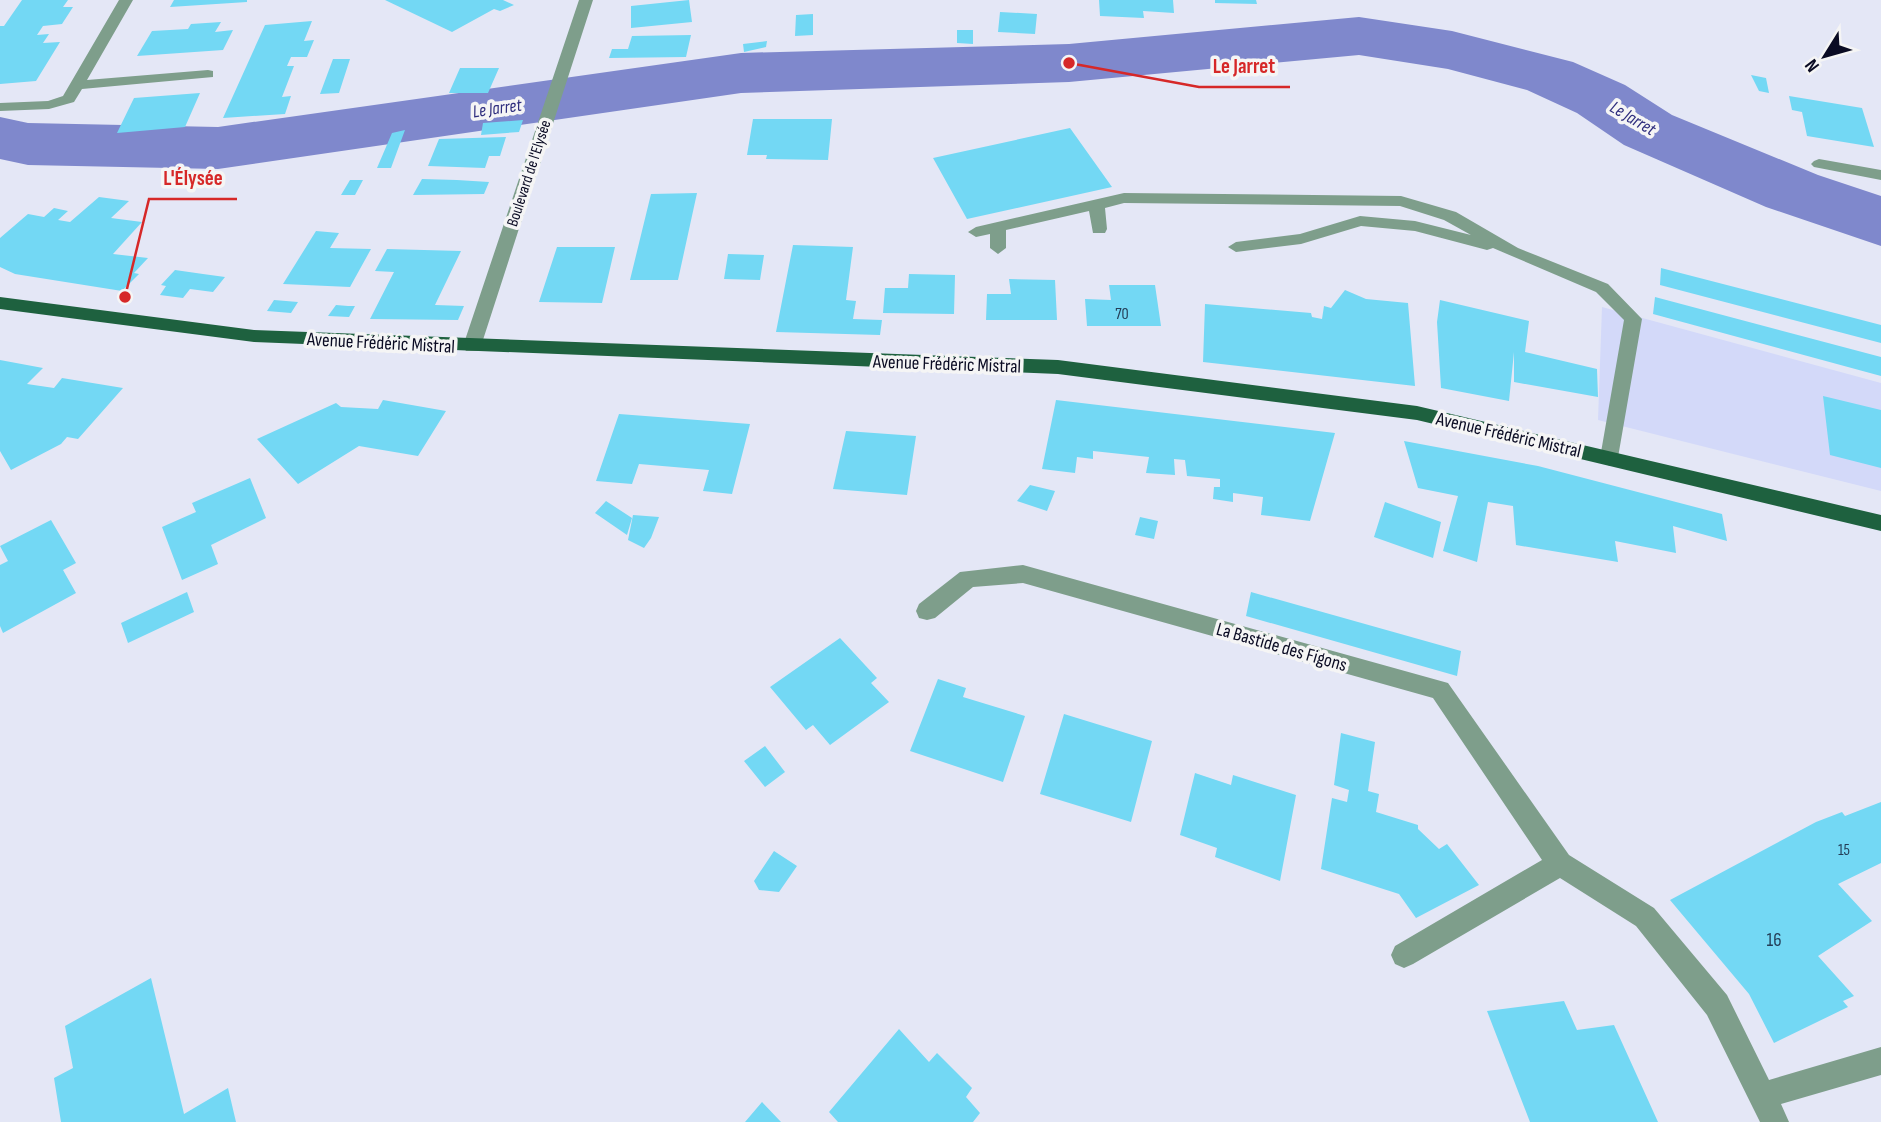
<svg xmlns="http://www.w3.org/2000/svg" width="1881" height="1122" font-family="'Sofia Sans Condensed',sans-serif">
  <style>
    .built { fill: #d3d9f9 }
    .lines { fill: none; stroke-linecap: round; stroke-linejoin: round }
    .river { fill: #7f88cc; fill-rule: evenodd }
    .building { fill: #73d8f4 }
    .minor { fill: #7e9e8b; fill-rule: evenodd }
    .major { fill: #1e613f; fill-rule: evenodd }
    .labels { text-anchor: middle; stroke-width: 7; stroke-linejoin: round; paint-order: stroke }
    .far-street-label { font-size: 16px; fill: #0a0b23; stroke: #f5f5f5 }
    .number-label { font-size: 16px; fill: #243e57 }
    .far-water-label { font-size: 18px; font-style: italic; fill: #2f2e7e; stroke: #f5f5f5 }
    .street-label { font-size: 19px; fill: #0a0b23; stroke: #f5f5f5 }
    .near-number-label { font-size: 19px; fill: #243e57 }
    .leader { fill: none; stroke: #d62828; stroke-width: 2.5 }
    .callout-dot { fill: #d62828; stroke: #f5f5f5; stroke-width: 2.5 }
    .callout-label { font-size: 21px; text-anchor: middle; font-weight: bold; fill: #d62828; stroke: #f5f5f5; stroke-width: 7; stroke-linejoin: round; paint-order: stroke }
  </style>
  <rect width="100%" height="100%" fill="#e4e7f6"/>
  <path class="built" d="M 1602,307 L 1881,383 L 1881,491 L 1598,420 Z"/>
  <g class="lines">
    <path class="river" d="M 1359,17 L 1452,31 L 1573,62 L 1625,85 L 1672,115 L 1818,175 L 1881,196 L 1881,246 L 1766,207 L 1624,145 L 1577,113 L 1527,90 L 1448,69 L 1359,55 L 1069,82 L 741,93 L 218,169 L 28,165 L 0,159 L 0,117 L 28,123 L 218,127 L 741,53 L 1069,44 Z"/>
  </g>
  <path class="building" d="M 22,0 L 68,0 L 63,7 L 73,7 L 62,24 L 43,26 L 37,35 L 49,34 L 43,43 L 60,42 L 36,81 L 0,84 L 0,26 L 4,26 Z
    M 174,0 L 247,0 L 247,2 L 170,7 Z
    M 385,0 L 503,0 L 514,5 L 500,11 L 494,9 L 452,32 Z
    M 689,0 L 692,22 L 631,28 L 631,6 Z
    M 1099,0 L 1173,0 L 1174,13 L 1143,11 L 1144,18 L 1100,16 Z
    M 1215,0 L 1256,0 L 1257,4 L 1215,3 Z
    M 1000,12 L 1037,14 L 1035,34 L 998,32 Z
    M 813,14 L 813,35 L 795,36 L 796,15 Z
    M 312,21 L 304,41 L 314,40 L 307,57 L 291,57 L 287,66 L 294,66 L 282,97 L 291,96 L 285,114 L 223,118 L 265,25 Z
    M 221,22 L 215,32 L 233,30 L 223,50 L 137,56 L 152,31 L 188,29 L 191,24 Z
    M 957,30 L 973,30 L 973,44 L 957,43 Z
    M 691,35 L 686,57 L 609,58 L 612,49 L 628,49 L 632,36 Z
    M 767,41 L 766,47 L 744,52 L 743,44 Z
    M 333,59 L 350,59 L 339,93 L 320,94 Z
    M 460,68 L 499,68 L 488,93 L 449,93 Z
    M 1751,75 L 1766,78 L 1769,93 L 1759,91 Z
    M 200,93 L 185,127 L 117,133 L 134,98 Z
    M 1789,96 L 1862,108 L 1874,147 L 1807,136 L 1802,112 L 1792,110 Z
    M 753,119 L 832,119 L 828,160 L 766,159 L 767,155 L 747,155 Z
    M 523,120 L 519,132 L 481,135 L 483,123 Z
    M 1070,128 L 1112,187 L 967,219 L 933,158 Z
    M 405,130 L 391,168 L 377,168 L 392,133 Z
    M 506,137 L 500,156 L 489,156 L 485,168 L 428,166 L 439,139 Z
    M 422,179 L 457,180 L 489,182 L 484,194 L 413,195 Z
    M 350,180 L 363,180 L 355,195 L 341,195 Z
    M 697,193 L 678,280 L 630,280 L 651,194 Z
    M 99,197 L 129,201 L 111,218 L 142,222 L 113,254 L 148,258 L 134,273 L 139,274 L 122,291 L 15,274 L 0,267 L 0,238 L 28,214 L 44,217 L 54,208 L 68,211 L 58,220 L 70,222 Z
    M 316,231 L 339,233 L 330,248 L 371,249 L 350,287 L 283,284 Z
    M 793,245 L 853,247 L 846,300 L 856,301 L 853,319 L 882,320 L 880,335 L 776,332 Z
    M 557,247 L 615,247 L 602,303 L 539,302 Z
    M 387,249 L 461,251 L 435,305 L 464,306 L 458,320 L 370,319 L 394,272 L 375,271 Z
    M 728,254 L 764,255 L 760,280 L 724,279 Z
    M 1661,268 L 1881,325 L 1881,343 L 1660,285 Z
    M 175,270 L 203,274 L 225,277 L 213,292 L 190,289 L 183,298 L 160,295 L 166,286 L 161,285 Z
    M 909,274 L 955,275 L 954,314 L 883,313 L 885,288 L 908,288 Z
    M 1009,279 L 1055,280 L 1057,320 L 986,320 L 987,294 L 1011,294 Z
    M 1109,285 L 1155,285 L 1161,326 L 1087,326 L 1085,299 L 1111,300 Z
    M 1345,290 L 1366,299 L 1408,303 L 1415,386 L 1203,362 L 1205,304 L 1311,313 L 1312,317 L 1322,319 L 1324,306 L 1331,308 Z
    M 1655,297 L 1881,357 L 1881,376 L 1653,314 Z
    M 274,300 L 298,302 L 291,313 L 267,311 Z
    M 1440,300 L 1529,321 L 1525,352 L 1597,369 L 1598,397 L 1514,382 L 1514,352 L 1509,401 L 1441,388 L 1437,322 Z
    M 336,305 L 348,306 L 355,306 L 349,317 L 328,316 Z
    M 0,360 L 43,368 L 27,384 L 54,388 L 62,378 L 123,388 L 78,439 L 67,437 L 61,444 L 11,470 L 0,451 Z
    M 1823,396 L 1881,410 L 1881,468 L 1830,455 Z
    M 383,400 L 446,411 L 418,456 L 359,446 L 298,484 L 257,439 L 336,403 L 341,407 L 378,409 Z
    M 1056,400 L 1335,433 L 1310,521 L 1261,515 L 1263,497 L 1233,493 L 1233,502 L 1213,499 L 1214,487 L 1220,487 L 1220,479 L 1187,476 L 1185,460 L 1174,459 L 1175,475 L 1146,473 L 1149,457 L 1093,451 L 1093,459 L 1077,457 L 1075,473 L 1042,469 Z
    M 619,414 L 750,424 L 732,494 L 703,491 L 709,470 L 639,464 L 632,484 L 596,481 Z
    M 846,431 L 916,436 L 907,495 L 833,489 Z
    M 1404,441 L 1538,466 L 1722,514 L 1727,541 L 1673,526 L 1676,553 L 1615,541 L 1618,562 L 1516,545 L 1513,506 L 1488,502 L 1477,562 L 1443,551 L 1458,496 L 1418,488 Z
    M 250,478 L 266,518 L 211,545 L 218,564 L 182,580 L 162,527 L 196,512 L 192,503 Z
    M 1030,485 L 1055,491 L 1047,511 L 1017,501 Z
    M 606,501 L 632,518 L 627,535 L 595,513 Z
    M 1385,502 L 1441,522 L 1433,558 L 1374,537 Z
    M 633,515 L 659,517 L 651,538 L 644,548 L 628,540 Z
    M 1140,517 L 1158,521 L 1154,539 L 1135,535 Z
    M 51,520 L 76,563 L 63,570 L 76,593 L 3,633 L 0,626 L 0,565 L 8,561 L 0,546 Z
    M 187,592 L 194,612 L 128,643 L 121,623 Z
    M 1251,592 L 1461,651 L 1457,676 L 1246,616 Z
    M 840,638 L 877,678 L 871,683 L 889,702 L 830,745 L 813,725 L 806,730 L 770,687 Z
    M 938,679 L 966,688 L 963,697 L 1025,716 L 1003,782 L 910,751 Z
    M 1064,714 L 1152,741 L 1131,822 L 1040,794 Z
    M 1341,733 L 1375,742 L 1368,791 L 1379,794 L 1376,812 L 1418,825 L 1418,829 L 1439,849 L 1447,844 L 1479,885 L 1416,918 L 1399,894 L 1321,869 L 1332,798 L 1347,802 L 1349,790 L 1334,785 Z
    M 765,746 L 785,772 L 765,787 L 744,761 Z
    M 1195,773 L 1231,785 L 1233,775 L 1296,795 L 1280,881 L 1215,857 L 1217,848 L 1180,835 Z
    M 1881,802 L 1881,863 L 1838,884 L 1872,921 L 1818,956 L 1854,996 L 1843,1001 L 1848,1007 L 1774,1043 L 1749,994 L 1670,900 L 1816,822 L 1842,812 L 1845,816 Z
    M 774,851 L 797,866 L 779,892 L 759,890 L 754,881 Z
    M 151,978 L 184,1114 L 228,1088 L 236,1122 L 61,1122 L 54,1078 L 73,1068 L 65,1026 Z
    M 1564,1001 L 1577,1030 L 1614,1025 L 1658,1122 L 1530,1122 L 1487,1011 Z
    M 899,1029 L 929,1062 L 937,1053 L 972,1088 L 966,1097 L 980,1113 L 973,1122 L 838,1122 L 829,1112 Z
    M 762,1102 L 781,1122 L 745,1122 Z"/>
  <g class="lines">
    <path class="minor" d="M 119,0 L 133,0 L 87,80 L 208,70 L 213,71 L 213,77 L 82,89 L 74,102 L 49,109 L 0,111 L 0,103 L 48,101 L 63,96 Z
      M 579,0 L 593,0 L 481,346 L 478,351 L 466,351 L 463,346 Z
      M 1819,159 L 1881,170 L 1881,180 L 1814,167 L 1811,164 L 1814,161 Z
      M 1124,193 L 1401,196 L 1456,212 L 1518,248 L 1608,284 L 1642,319 L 1617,463 L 1610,466 L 1603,463 L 1600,458 L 1624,320 L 1596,292 L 1493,248 L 1487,250 L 1415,231 L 1361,226 L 1301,244 L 1236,252 L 1228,247 L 1236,242 L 1300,234 L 1360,216 L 1415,221 L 1471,235 L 1444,220 L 1400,206 L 1124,203 L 1105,208 L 1107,229 L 1105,233 L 1093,233 L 1089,211 L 1006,230 L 1006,248 L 998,254 L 990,248 L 990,234 L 976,237 L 968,232 L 976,227 Z
      M 1023,565 L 1448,683 L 1569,855 L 1654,908 L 1727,995 L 1769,1080 L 1881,1047 L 1881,1075 L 1781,1104 L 1789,1122 L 1760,1122 L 1707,1015 L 1636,926 L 1560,878 L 1413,964 L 1404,968 L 1395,964 L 1391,955 L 1395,946 L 1542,860 L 1433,698 L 1023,583 L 973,587 L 935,618 L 927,620 L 919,618 L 916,611 L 919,604 L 960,572 Z"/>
    <path class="major" d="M 0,297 L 254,330 L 1058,360 L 1417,406 L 1881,515 L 1881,531 L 1417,420 L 1058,374 L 254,342 L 0,309 Z"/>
  </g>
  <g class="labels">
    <g class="far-street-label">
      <text transform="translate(528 173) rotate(-72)" y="6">Boulevard de l'Elysée</text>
    </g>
    <g class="number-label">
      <text x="1122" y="319">70</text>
      <text x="1844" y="855">15</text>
    </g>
    <g class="far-water-label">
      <text transform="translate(497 108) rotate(-8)" y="6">Le Jarret</text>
      <text transform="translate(1633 118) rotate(31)" y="6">Le Jarret</text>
    </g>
    <g class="street-label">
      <text transform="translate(381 342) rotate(3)" y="7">Avenue Frédéric Mistral</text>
      <text transform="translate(947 363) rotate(2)" y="7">Avenue Frédéric Mistral</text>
      <text transform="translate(1509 434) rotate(13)" y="7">Avenue Frédéric Mistral</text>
      <text transform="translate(1282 646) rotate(16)" y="7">La Bastide des Figons</text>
    </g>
    <g class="near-number-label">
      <text x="1774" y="946">16</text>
    </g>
  </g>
  <path class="leader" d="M1069 63L1199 87H1290M125 297L149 199H237"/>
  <g class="callout-dot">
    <circle cx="1069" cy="63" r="7"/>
    <circle cx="125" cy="297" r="7"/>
  </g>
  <g class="callout-label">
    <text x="1244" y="73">Le Jarret</text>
    <text x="193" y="185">L'Élysée</text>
  </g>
  <g transform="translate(1825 56) rotate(233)" stroke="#f5f5f5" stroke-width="5" paint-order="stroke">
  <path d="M0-5L12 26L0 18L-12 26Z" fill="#0a0b23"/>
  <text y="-10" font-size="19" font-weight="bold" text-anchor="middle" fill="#0a0b23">N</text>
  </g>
</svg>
